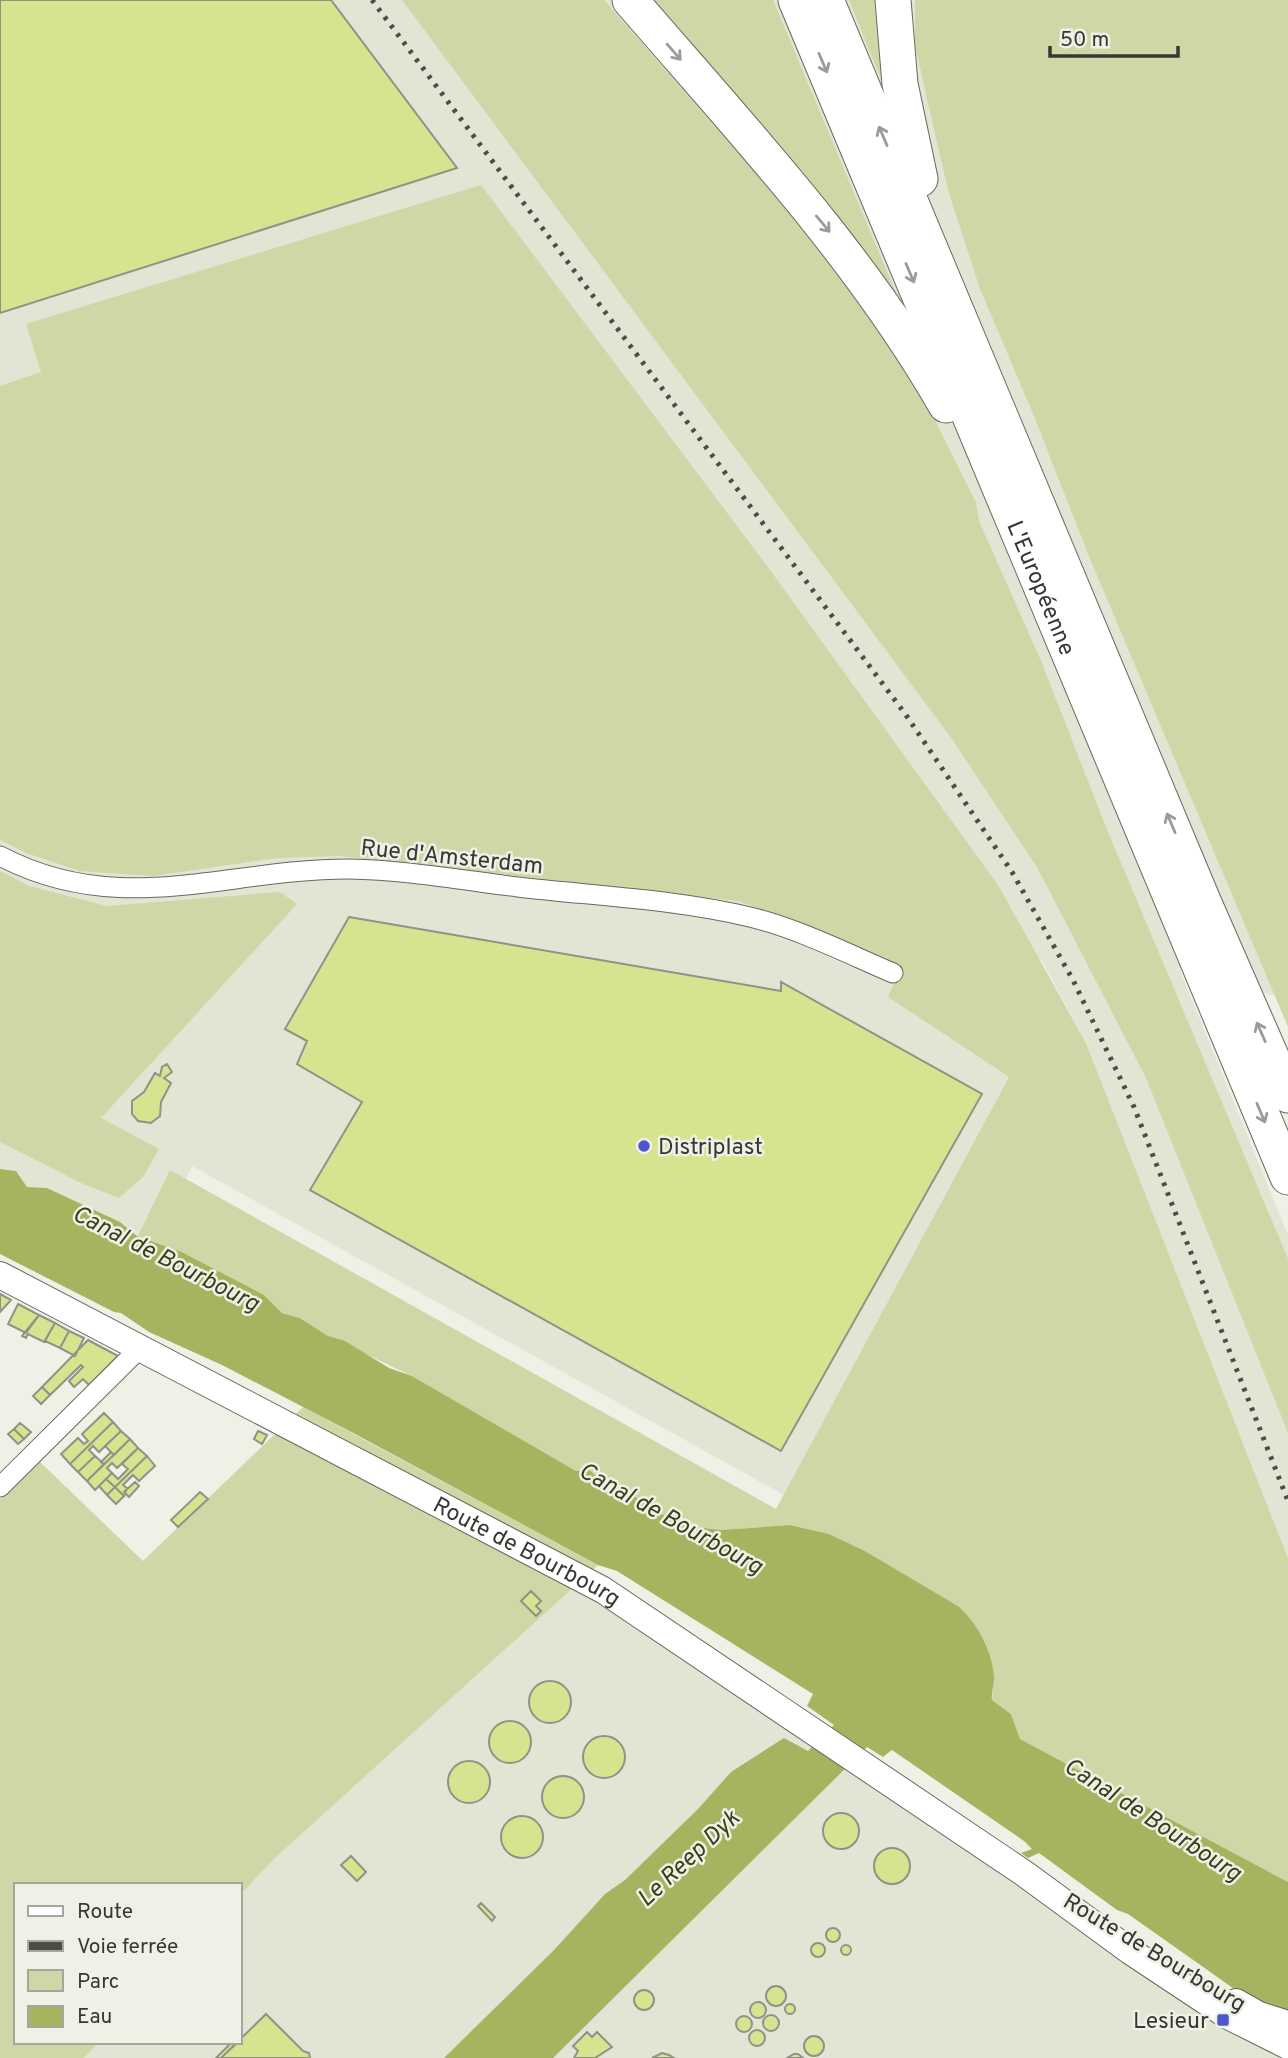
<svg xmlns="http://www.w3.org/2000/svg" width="1288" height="2058" font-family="Overpass,sans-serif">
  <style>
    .built { fill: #e2e5d3 }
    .green { fill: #ced7a6 }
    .water { fill: #a6b460 }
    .building { fill: #d6e48f; stroke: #909287; stroke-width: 2 }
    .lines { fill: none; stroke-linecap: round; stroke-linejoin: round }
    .street-casing { stroke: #67695f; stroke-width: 21 }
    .secondary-casing { stroke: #67695f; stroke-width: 28 }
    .highway-casing { stroke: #67695f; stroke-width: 37 }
    .street { stroke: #fff; stroke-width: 19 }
    .secondary { stroke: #fff; stroke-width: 26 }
    .highway { stroke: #fff; stroke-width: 35 }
    .rail { stroke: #4c4d47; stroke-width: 5; stroke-dasharray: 3.5 7; stroke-linecap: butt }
    .oneway { stroke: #9b9c99 }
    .poi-dot { fill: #4f56cc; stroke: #eef1e5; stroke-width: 2.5 }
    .labels { text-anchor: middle; stroke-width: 5; stroke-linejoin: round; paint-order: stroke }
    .street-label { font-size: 23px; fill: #373833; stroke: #eef1e5 }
    .poi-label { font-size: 23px; fill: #373833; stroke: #eef1e5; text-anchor: start }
    .water-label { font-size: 24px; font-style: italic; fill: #393f1b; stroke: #eef1e5 }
  </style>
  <rect width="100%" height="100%" fill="#eef1e5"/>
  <path class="built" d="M 0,0 L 915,0 L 915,46 L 980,289 L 1033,414 L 1090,559 L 1275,996 L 1179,968 L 1288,1235 L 1288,1558 L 1086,1043 L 1041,959 L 888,997 L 1009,1077 L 784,1495 L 192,1166 L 155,1242 L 138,1236 L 120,1222 L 47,1188 L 27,1187 L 16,1171 L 0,1169 Z
    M 573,1587 L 700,1670 L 1288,2058 L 84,2058 L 99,2042 L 240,2042 L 240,1895 L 274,1859 Z"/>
  <path class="green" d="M 402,0 L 604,0 L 835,264 L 930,410 L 976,503 L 979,521 L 1041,661 L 1108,832 L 1288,1259 L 1288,1433 L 1146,1078 L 1037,867 L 952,739 Z
    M 651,0 L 773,0 L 909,324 Z
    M 849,0 L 882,0 L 883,84 Z
    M 915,0 L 1288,0 L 1288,1027 L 1090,559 L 1033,414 L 980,289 L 948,190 L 915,46 Z
    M 481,185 L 770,570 L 998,885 L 1086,1043 L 1288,1558 L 1288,1882 L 1020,1739 L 1011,1714 L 992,1700 L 993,1671 L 986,1644 L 973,1623 L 958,1606 L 865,1551 L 829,1534 L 790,1525 L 721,1530 L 689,1526 L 659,1513 L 621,1487 L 602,1482 L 584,1470 L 576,1471 L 412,1376 L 328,1336 L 300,1318 L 282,1313 L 264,1295 L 182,1252 L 138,1236 L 170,1170 L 776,1509 L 1009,1077 L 888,997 L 901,966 L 819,929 L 738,901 L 340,856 L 277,858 L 152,876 L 80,871 L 26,853 L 0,840 L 0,386 L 41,372 L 26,324 Z
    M 0,871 L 29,886 L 107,906 L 280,892 L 297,904 L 101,1118 L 159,1149 L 143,1177 L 119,1198 L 81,1183 L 0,1142 Z
    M 303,1407 L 598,1565 L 274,1859 L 240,1895 L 240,1885 L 16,1885 L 16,2042 L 99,2042 L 84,2058 L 0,2058 L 0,1499 L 39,1461 L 143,1561 Z"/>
  <path class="water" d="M 0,1169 L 16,1171 L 27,1187 L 47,1188 L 120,1222 L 137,1236 L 182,1252 L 264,1295 L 282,1313 L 300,1318 L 328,1336 L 345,1341 L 389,1368 L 412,1376 L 576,1471 L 589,1470 L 602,1482 L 621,1487 L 659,1513 L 689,1526 L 721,1530 L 790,1525 L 829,1534 L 865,1551 L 958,1606 C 978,1624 992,1650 994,1677 C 994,1685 991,1692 992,1700 L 1011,1714 L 1020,1739 L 1288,1882 L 1288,2016 L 1257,2005 L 1128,1914 L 1117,1910 L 1039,1853 L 1028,1858 L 1021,1853 L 1032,1849 L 1024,1841 L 892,1750 L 883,1757 L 867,1747 L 553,2058 L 444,2058 L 555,1949 L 605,1894 L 625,1880 L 698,1809 L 731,1772 L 784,1738 L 808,1751 L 834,1725 L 807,1706 L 813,1694 L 617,1571 L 598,1565 L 355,1434 L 222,1365 L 149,1332 L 121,1313 L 114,1312 L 0,1254 Z"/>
  <path class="building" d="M 0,0 L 331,0 L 457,168 L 0,313 Z
    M 349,917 L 781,991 L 781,982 L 982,1094 L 781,1451 L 310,1190 L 362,1102 L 297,1064 L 307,1041 L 285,1029 Z
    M 167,1064 L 172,1072 L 164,1078 L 171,1083 L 161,1102 L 160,1116 L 151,1123 L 138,1121 L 132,1114 L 132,1101 L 144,1092 L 155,1073 L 160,1076 L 162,1067 Z
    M 0,1294 L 11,1300 L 0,1312 Z
    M 18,1304 L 39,1315 L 26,1333 L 8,1324 Z
    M 39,1315 L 55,1323 L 44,1342 L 28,1334 L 26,1338 L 22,1336 Z
    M 55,1323 L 69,1331 L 60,1348 L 45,1341 Z
    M 69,1331 L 84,1338 L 75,1356 L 60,1348 Z
    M 88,1340 L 118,1356 L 89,1385 L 83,1379 L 74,1387 L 69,1381 L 83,1367 L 81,1365 L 50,1395 L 42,1387 Z
    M 42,1387 L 50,1395 L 41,1404 L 33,1396 Z
    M 104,1413 L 113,1422 L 70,1464 L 61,1454 L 78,1438 L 84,1444 L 88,1441 L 82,1434 Z
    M 113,1422 L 121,1431 L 99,1452 L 93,1446 L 89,1450 L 95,1456 L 78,1472 L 70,1464 Z
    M 20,1423 L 31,1432 L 24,1439 L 14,1429 Z
    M 14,1429 L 24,1439 L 18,1444 L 8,1434 Z
    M 121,1431 L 130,1439 L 114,1455 L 105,1446 Z
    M 258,1431 L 267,1435 L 262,1444 L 254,1439 Z
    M 130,1439 L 138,1448 L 117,1468 L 112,1463 L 107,1468 L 112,1473 L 95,1490 L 87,1481 Z
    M 138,1448 L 147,1456 L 115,1487 L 106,1479 L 112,1473 L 118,1479 L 128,1469 L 122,1464 Z
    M 111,1452 L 114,1455 L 104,1464 L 101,1462 Z
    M 95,1456 L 104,1464 L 87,1481 L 78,1472 Z
    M 147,1456 L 155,1466 L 139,1481 L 133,1475 L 123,1485 L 127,1488 L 124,1496 L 115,1487 Z
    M 106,1479 L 115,1487 L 107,1495 L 99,1486 Z
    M 135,1482 L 139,1486 L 129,1497 L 124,1492 Z
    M 115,1487 L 124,1496 L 116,1504 L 107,1495 Z
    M 200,1492 L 208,1499 L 178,1527 L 171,1520 Z
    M 531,1591 L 541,1601 L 536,1606 L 541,1611 L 536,1616 L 521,1601 Z
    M529 1702a21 21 0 1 1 42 0a21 21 0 1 1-42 0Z
    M489 1742a21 21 0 1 1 42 0a21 21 0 1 1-42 0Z
    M583 1757a21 21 0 1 1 42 0a21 21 0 1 1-42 0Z
    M448 1782a21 21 0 1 1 42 0a21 21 0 1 1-42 0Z
    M542 1797a21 21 0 1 1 42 0a21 21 0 1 1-42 0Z
    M823 1831a18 18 0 1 1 36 0a18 18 0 1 1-36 0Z
    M501 1837a21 21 0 1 1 42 0a21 21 0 1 1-42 0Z
    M874 1866a18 18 0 1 1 36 0a18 18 0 1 1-36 0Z
    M 351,1856 L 366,1872 L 357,1881 L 341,1865 Z
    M 481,1903 L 495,1917 L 492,1921 L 478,1906 Z
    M826 1935a7 7 0 1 1 14 0a7 7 0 1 1-14 0Z
    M811 1950a7 7 0 1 1 14 0a7 7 0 1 1-14 0Z
    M841 1950a5 5 0 1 1 10 0a5 5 0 1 1-10 0Z
    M766 1996a10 10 0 1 1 20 0a10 10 0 1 1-20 0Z
    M634 2000a10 10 0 1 1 20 0a10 10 0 1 1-20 0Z
    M750 2010a8 8 0 1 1 16 0a8 8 0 1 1-16 0Z
    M785 2009a5 5 0 1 1 10 0a5 5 0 1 1-10 0Z
    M 266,2014 L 303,2051 L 309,2053 L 310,2058 L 221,2058 Z
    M763 2023a8 8 0 1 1 16 0a8 8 0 1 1-16 0Z
    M736 2024a8 8 0 1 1 16 0a8 8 0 1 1-16 0Z
    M749 2038a8 8 0 1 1 16 0a8 8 0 1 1-16 0Z
    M 587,2032 L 592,2037 L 597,2032 L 612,2047 L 595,2058 L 574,2058 L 578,2051 L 573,2046 Z
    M804 2046a10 10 0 1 1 20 0a10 10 0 1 1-20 0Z
    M 232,2042 L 238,2042 L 221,2058 L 216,2058 Z
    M 662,2053 L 669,2055 L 674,2058 L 652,2058 Z
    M 794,2054 L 798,2054 L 803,2058 L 787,2058 Z"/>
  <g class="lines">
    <defs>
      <path id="street" d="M 0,856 C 120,919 225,869 349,869 C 405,870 462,880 518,887 C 594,896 675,899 750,917 C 799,929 846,953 893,973
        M 0,1487 L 140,1348"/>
      <g id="secondary">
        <path id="s1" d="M 0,1275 L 603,1590 L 1025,1874 L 1130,1951 L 1228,2016 L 1288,2046"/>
        <path d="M 1236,2002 L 1259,2015 L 1288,2024"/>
      </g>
      <g id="highway">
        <path d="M 630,0 C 742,130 860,255 946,405"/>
        <path id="s2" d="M 796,0 L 1288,1177"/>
        <path d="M 826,0 L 1203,901 L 1288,1095"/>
        <path d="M 893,0 L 900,84 L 920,179"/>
      </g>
    </defs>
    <use href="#street" class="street-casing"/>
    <use href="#secondary" class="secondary-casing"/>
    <use href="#highway" class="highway-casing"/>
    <use href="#street" class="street"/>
    <use href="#secondary" class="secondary"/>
    <use href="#highway" class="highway"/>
    <path class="rail" d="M 372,0 L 906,715 L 1012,872 L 1073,980 L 1134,1107 L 1288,1501"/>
  </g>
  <defs><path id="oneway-shaft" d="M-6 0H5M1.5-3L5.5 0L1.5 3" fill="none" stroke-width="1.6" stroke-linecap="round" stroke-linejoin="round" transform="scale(1.75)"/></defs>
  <g class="oneway">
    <use href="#oneway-shaft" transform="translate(674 52) rotate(49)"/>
    <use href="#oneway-shaft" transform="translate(823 63) rotate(67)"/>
    <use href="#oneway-shaft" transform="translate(883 136) rotate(-113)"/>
    <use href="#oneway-shaft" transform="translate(823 224) rotate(50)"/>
    <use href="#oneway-shaft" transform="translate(910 273) rotate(67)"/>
    <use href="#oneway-shaft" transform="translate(1171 823) rotate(-113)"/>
    <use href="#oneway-shaft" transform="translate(1261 1032) rotate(-114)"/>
    <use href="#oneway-shaft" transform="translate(1261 1113) rotate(67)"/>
  </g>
  <g class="poi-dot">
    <circle cx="644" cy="1146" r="7"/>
    <rect x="1216" y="2013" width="14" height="14" rx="3.5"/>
  </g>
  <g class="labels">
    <g class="street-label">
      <text dy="8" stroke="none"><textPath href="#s2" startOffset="637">L'Européenne</textPath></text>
      <text transform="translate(452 856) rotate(6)" y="8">Rue d'Amsterdam</text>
      <text dy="8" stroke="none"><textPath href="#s1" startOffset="595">Route de Bourbourg</textPath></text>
      <text transform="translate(1155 1952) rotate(31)" y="8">Route de Bourbourg</text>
    </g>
    <g class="poi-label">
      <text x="658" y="1154">Distriplast</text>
      <text x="1209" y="2028" text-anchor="end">Lesieur</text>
    </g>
    <g class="water-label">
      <text transform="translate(166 1258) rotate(27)" y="8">Canal de Bourbourg</text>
      <text transform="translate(671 1518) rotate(29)" y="8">Canal de Bourbourg</text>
      <text transform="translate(1153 1819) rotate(33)" y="8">Canal de Bourbourg</text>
      <text transform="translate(688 1858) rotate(-43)" y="8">Le Reep Dyk</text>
    </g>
  </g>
  <rect x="14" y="1883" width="228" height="161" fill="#eef1e5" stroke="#a5a79e" stroke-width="2"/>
  <rect x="28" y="1906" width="35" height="10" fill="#ffffff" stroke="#a5a79e" stroke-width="2"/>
  <text x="77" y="1918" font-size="21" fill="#373833">Route</text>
  <rect x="28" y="1941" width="35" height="10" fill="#4c4d47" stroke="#a5a79e" stroke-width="2"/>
  <text x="77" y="1953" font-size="21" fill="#373833">Voie ferrée</text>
  <rect x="28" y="1970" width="35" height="21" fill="#ced7a6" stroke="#a5a79e" stroke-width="2"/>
  <text x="77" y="1988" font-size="21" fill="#373833">Parc</text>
  <rect x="28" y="2006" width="35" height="21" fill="#a6b460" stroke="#a5a79e" stroke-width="2"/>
  <text x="77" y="2023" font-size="21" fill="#373833">Eau</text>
  <path d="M1050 46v10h128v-10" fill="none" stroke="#373833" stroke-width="3.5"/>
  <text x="1060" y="46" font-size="21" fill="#373833" stroke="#eef1e5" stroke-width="5" paint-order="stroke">50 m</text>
</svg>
